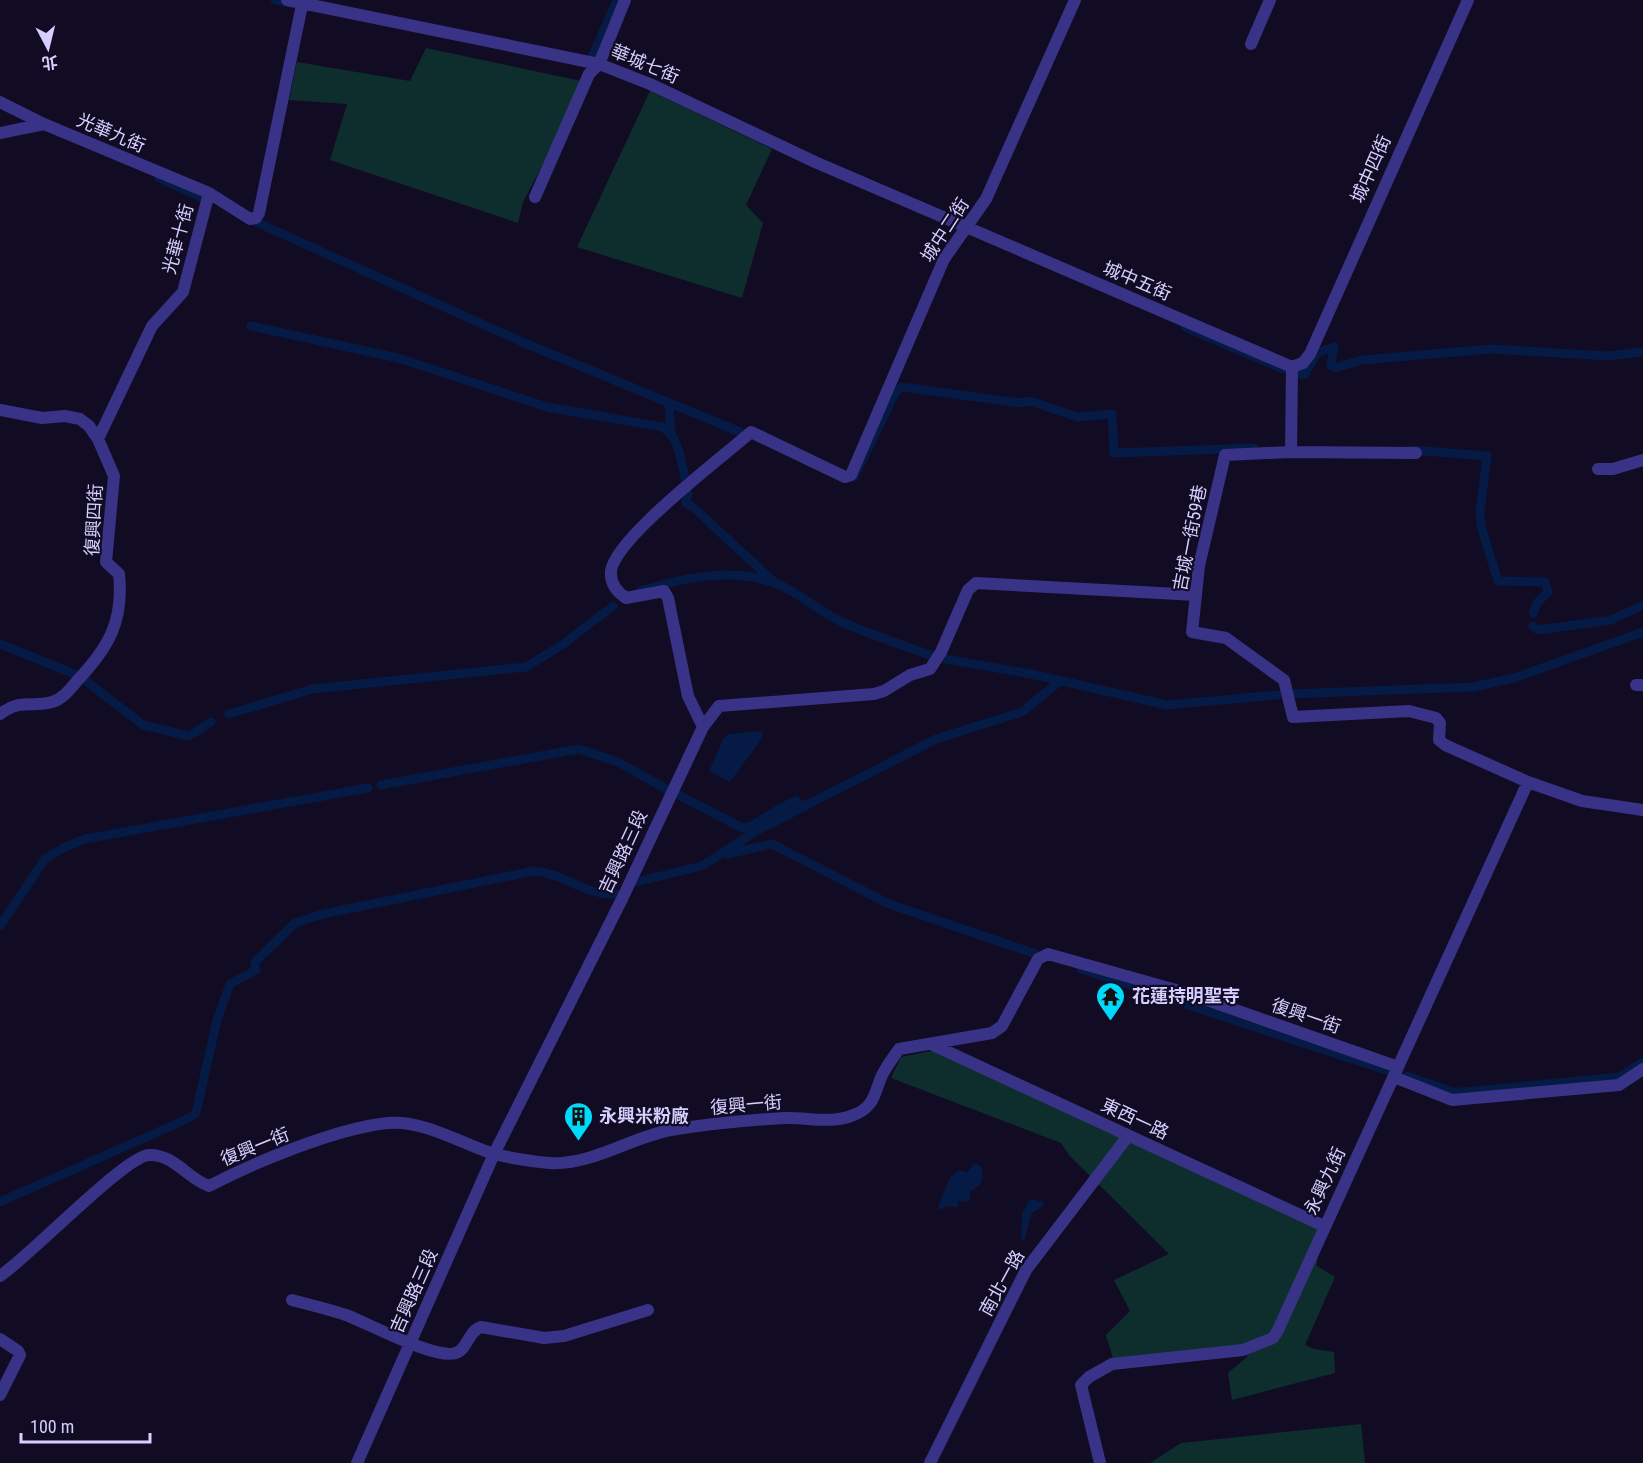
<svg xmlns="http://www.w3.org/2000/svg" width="1643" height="1463" font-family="'Roboto Condensed','Noto Sans TC',sans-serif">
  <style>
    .green { fill: #0e2e2e }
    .water { fill: #051a44 }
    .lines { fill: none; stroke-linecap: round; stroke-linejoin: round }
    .canal { stroke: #051a44; stroke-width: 9 }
    .minor { stroke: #383387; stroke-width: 12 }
    .labels { text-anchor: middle; stroke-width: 4.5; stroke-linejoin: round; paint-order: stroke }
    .street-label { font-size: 18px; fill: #d6cfff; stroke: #110c24 }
    .poi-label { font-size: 18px; font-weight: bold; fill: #d6cfff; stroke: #110c24; text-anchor: start }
  </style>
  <rect width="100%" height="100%" fill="#110c24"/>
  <path class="green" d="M 426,48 L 586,82 L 523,202 L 518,223 L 330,160 L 347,104 L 289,100 L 297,62 L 410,81 Z
    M 650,91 L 772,149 L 746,205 L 763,223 L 742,298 L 577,247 Z
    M 942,1049 L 1318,1228 L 1317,1266 L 1335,1277 L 1305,1345 L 1314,1349 L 1334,1352 L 1335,1373 L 1232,1400 L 1228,1373 L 1247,1357 L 1248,1352 L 1114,1362 L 1106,1335 L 1130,1311 L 1114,1280 L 1169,1254 L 1069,1155 L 1061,1143 L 891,1078 L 901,1057 Z
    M 1361,1424 L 1365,1463 L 1150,1463 L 1181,1443 Z"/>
  <path class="water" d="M 758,731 L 762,731 L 763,737 L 730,782 L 709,771 L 723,739 L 729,734 Z
    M 974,1164 L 978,1164 L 982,1168 C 984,1181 981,1187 970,1191 L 970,1198 L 966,1202 L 958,1201 L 959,1206 L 956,1208 L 949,1206 L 937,1210 L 950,1177 L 959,1170 L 967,1172 Z
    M 1030,1199 L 1044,1202 L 1042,1207 L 1032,1213 L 1024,1241 L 1021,1240 L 1022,1213 Z"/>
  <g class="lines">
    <path class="canal" d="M 275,0 L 291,3
      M 593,55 L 617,0
      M 159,178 L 206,200
      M 247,218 L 522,342 L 740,432
      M 251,326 L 398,358 L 547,407 L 662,427 C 680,437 681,463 686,482
      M 1185,327 L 1283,369
      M 1297,374 L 1304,375 L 1317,353 L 1334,347 L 1331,365 L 1335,368 L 1362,360 L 1491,349 L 1609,356 L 1643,352
      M 669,405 L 671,432
      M 1411,450 L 1487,456 L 1480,512 L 1481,526 L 1496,575
      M 854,477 L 896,391 L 902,387 L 1020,403 L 1030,401 L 1078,417 L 1112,414 L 1114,453 L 1254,448
      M 688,493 L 686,503 L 694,508 L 774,582
      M 1498,581 L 1545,582 L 1548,592 L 1538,602 L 1533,613
      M 640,591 C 682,578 732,567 775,583 C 799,592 819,612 842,622 C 871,635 903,645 933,656
      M 1533,626 L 1538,630 L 1611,620 L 1643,605
      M 0,644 L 79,676
      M 945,659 L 1031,674 L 1167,705 L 1277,695
      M 86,681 L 143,725 L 189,736 L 211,722
      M 1289,694 L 1473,687 L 1514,678 L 1643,632
      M 229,714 L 312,689 L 526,667 L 562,645 L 613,606
      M 381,785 L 579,749 L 618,762 L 668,790
      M 677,794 L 742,828 L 751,826 L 792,802 L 796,801 L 803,806
      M 727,854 L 772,844 L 889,904 L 1036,954
      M 636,882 L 702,866 L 758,830 L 936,739 L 1022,712 L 1060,681
      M 0,926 L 45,859 L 63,848 L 85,839 L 368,788
      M 1081,969 L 1182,1002
      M 1188,1005 L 1392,1072
      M 1407,1076 L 1452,1092 L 1464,1092 L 1619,1077 L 1643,1062
      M 0,1202 L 185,1120 L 196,1113 L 217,1020 L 230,984 L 256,970 L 255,962 L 295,923 L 323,914 L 534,871 C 564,873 585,896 616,894"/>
    <path class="minor" d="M 287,0 L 599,64 L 650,84 L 815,162 L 1292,367
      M 1468,0 L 1310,354 L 1303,363 L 1292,367 L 1291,452 L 1225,455 L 1199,566 L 1192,632 L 1226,638 L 1284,680 L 1293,717 L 1409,711 L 1436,718 L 1440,723 L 1439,740 L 1445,745 L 1528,782 L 1582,801 L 1643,810
      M 1251,44 L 1270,0
      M 0,102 L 44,124 L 209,193
      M 0,133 L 44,124
      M 535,197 L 589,74 L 599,64 L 625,0
      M 0,410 L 42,418 L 65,416 L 80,419 L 89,426 L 98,439 L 114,476 L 106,562 L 119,574 C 124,622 108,648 77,681 C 70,689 63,699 52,702 C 33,708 21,698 0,714
      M 98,439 L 152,326 L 183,292 L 209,193 L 250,219 L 256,218 L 259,213 L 303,0
      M 1291,452 L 1416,453
      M 1598,469 L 1613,469 L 1643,460
      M 1636,685 L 1643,685
      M 703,727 L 719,706 L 874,694 L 884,691 L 910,675 L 930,669 L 941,652 L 968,590 L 976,583 L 1196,595
      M 931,1044 L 1324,1226
      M 1394,1077 L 1452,1100 L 1619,1085 L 1643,1069
      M 0,1276 C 29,1257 125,1156 149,1155 C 174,1154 188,1179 209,1186 C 255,1162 337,1128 388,1123 C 424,1120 458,1142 491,1153 C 503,1157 536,1162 549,1163 C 591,1166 631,1137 671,1130 C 708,1124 747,1120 784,1118 C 807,1117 828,1124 851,1116 C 872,1109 874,1097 880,1080 C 884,1069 893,1058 899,1049 L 992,1033 L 1002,1026 L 1038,959 L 1048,954 L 1190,994 L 1398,1067
      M 292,1300 C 310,1305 328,1309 346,1315 C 368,1323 435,1360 456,1353 C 468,1349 468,1331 481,1327 L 544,1338 L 564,1336 L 648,1310
      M 0,1339 L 18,1351 L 20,1355 L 0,1395
      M 357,1463 L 494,1154 L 623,897 L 703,727 L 688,696 L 668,598 L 664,591 L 626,598 C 617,592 610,583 611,571 C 615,538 723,457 751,432 L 845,477 L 851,475 L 944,259 L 986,199 L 1075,0
      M 930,1463 L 1026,1270 L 1128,1136
      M 1100,1463 L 1081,1385 L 1089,1377 L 1112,1364 L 1243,1350 L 1273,1338 L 1278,1330 L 1528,782"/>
  </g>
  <defs>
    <symbol id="temple-pin" viewBox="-11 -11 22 30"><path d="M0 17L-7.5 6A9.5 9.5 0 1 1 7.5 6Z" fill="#00dafa" stroke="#110c24"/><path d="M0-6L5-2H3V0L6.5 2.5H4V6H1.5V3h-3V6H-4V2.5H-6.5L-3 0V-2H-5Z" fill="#111"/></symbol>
    <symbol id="building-pin" viewBox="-11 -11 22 30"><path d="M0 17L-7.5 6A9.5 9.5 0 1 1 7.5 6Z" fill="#00dafa" stroke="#110c24"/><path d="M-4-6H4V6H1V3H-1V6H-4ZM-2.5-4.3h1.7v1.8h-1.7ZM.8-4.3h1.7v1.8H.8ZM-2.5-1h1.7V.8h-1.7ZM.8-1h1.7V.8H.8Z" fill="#111"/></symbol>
  </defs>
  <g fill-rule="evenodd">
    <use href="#temple-pin" x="1094" y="980" width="33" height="45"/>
    <use href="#building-pin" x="562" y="1100" width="33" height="45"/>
  </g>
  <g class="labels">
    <g class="street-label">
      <text transform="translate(645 64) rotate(23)" y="6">華城七街</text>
      <text transform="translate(111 133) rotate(23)" y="6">光華九街</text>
      <text transform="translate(1371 169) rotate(-66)" y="6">城中四街</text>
      <text transform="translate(945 230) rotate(-57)" y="6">城中二街</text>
      <text transform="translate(178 239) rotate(-75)" y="6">光華十街</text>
      <text transform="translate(1137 281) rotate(23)" y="6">城中五街</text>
      <text transform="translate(94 520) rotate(-87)" y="6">復興四街</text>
      <text transform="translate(1190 538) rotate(-79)" y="6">吉城一街59巷</text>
      <text transform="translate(623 852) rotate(-65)" y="6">吉興路三段</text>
      <text transform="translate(1306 1016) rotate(19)" y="6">復興一街</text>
      <text transform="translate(746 1105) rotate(-5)" y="6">復興一街</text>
      <text transform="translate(1135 1119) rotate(25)" y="6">東西一路</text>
      <text transform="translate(255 1147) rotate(-22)" y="6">復興一街</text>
      <text transform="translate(1325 1181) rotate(-65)" y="6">永興九街</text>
      <text transform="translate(1002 1283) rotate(-61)" y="6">南北一路</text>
      <text transform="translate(414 1291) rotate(-66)" y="6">吉興路三段</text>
    </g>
    <g class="poi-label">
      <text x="1132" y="1002">花蓮持明聖寺</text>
      <text x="599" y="1122">永興米粉廠</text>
    </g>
  </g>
  <g transform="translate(48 48) rotate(173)" stroke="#110c24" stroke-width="4.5" paint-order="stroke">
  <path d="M0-4.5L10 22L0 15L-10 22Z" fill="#d6cfff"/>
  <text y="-9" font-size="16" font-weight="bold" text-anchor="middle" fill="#d6cfff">北</text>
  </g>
  <path d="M21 1433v9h129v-9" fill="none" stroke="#d6cfff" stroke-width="3"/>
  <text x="30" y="1433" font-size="18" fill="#d6cfff" stroke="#110c24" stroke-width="4.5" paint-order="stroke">100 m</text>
</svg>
